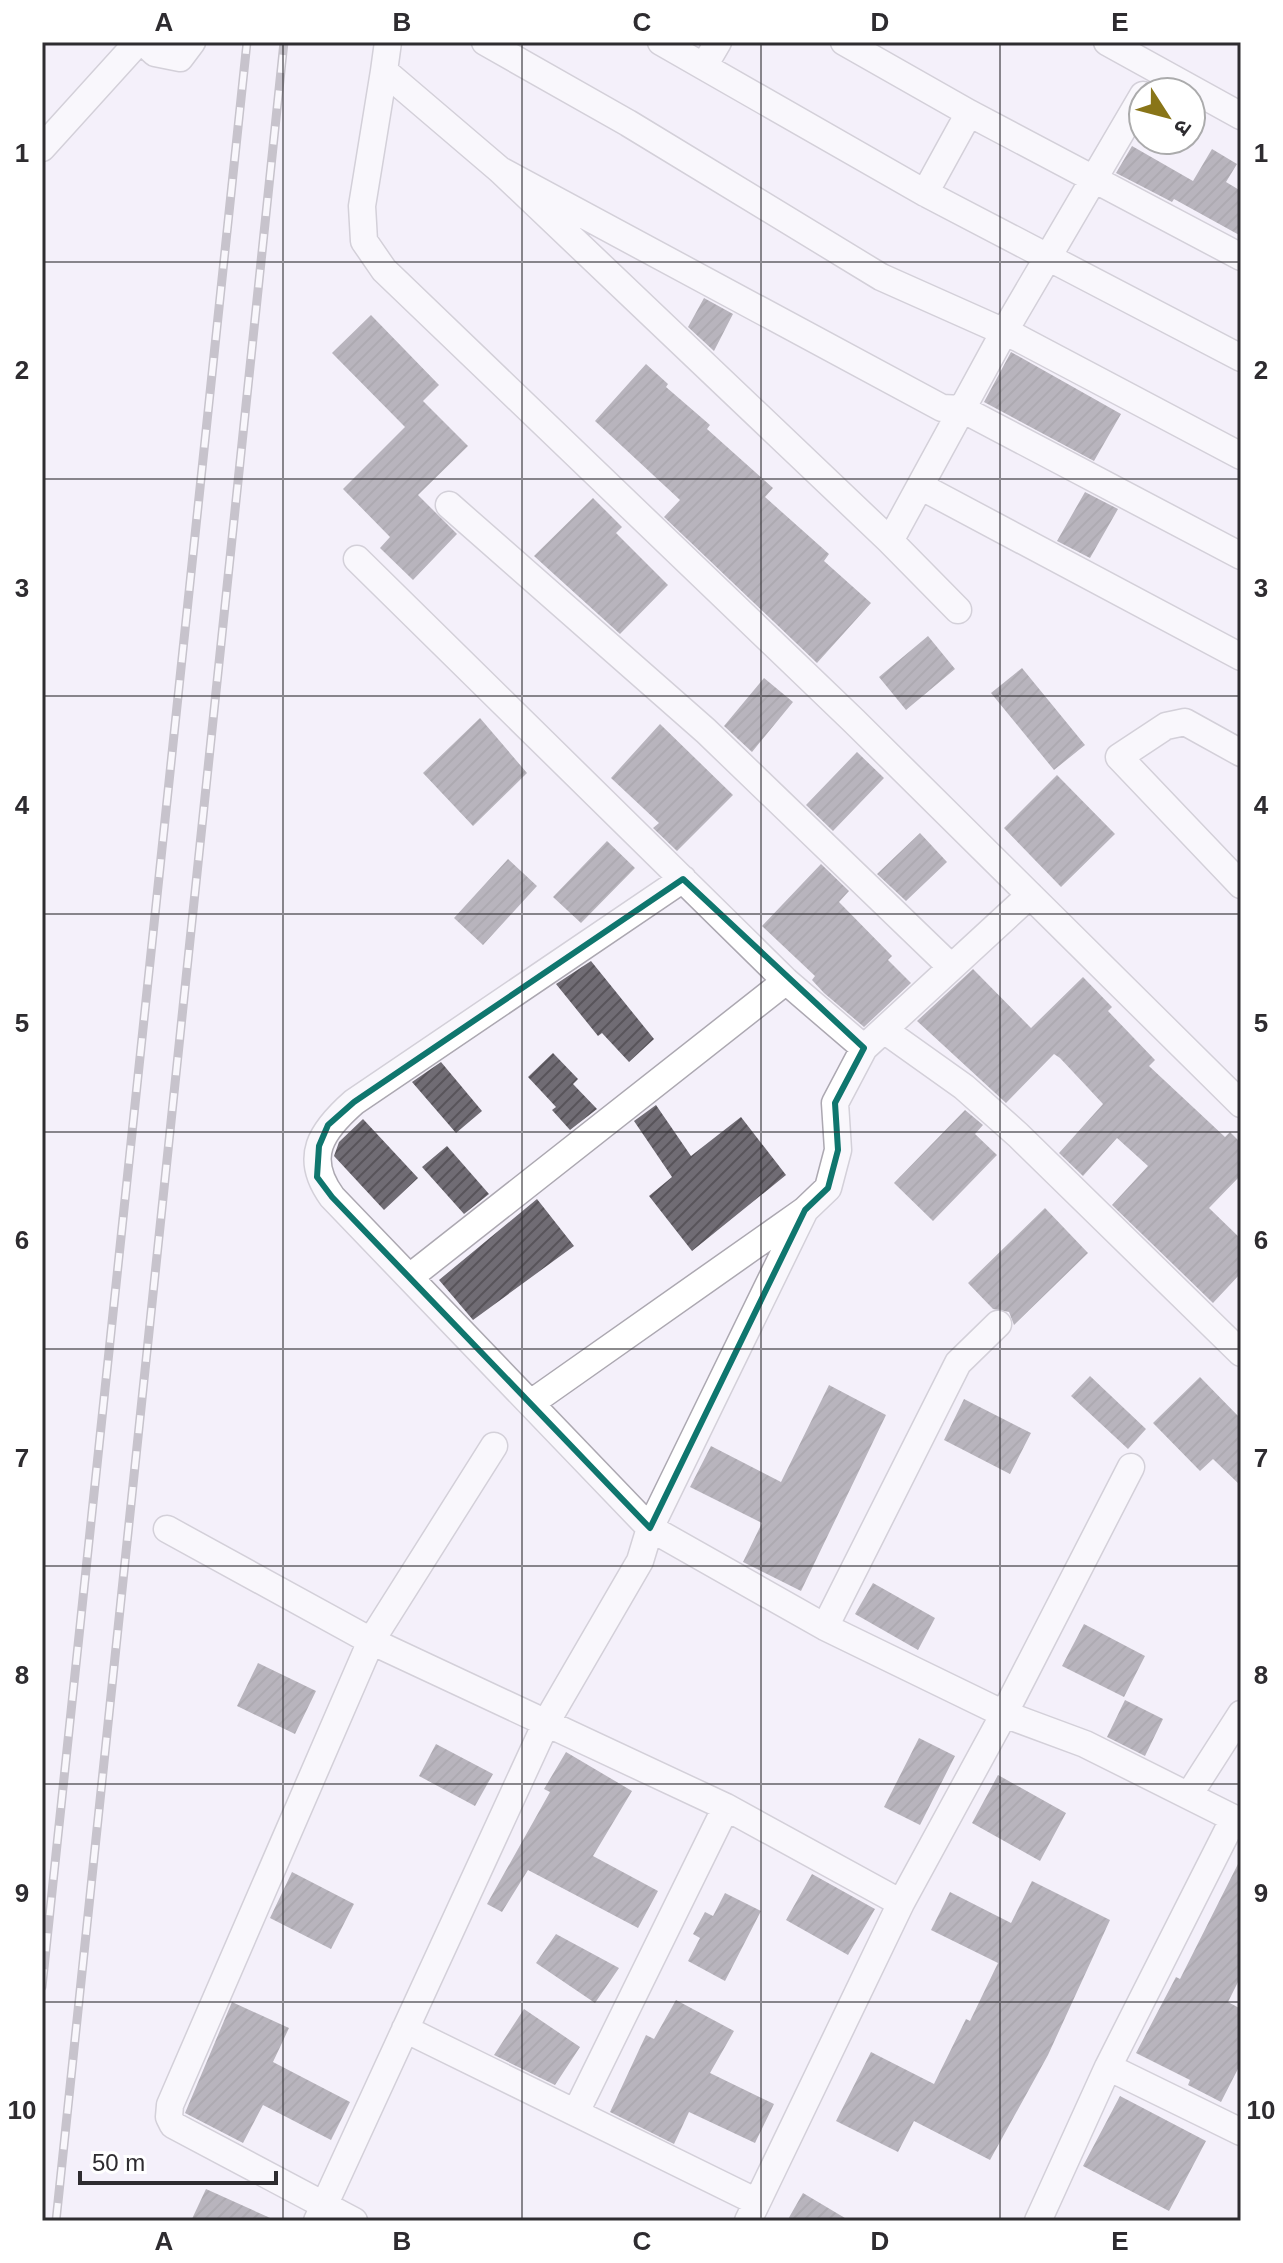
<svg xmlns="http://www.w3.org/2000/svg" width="1283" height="2263" font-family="Helvetica,'Noto Sans Devanagari',sans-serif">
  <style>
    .building { fill: url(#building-hatch) }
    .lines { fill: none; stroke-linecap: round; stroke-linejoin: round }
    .minor-casing { stroke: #aca8b1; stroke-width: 29 }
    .minor { stroke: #fff; stroke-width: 26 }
    .rail-casing { stroke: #908d94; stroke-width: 9 }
    .rail { stroke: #fff; stroke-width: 6; stroke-dasharray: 18; stroke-linecap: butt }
    .marked { fill: none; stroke: #0f766e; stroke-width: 6; stroke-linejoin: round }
    .grid { fill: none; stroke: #2e2c30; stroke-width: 2; stroke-opacity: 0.55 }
    .neatline { fill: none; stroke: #2e2c30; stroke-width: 3 }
    .grid-label { font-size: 26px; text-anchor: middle; font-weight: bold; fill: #2e2c30 }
  </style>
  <defs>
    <pattern id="building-hatch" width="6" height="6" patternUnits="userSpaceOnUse" patternTransform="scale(2)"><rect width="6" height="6" fill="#706c74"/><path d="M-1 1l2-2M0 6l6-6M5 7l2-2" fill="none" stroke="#58545a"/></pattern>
  </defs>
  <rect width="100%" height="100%" fill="#f4f0fa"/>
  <path class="building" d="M 1132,146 L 1193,181 L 1212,149 L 1237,164 L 1226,182 L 1241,191 L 1241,236 L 1174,199 L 1172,202 L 1116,173 Z
    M 704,298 L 733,314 L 714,351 L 688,327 Z
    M 371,315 L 439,385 L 423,401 L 468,446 L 418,495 L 457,534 L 413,580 L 380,548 L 390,537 L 343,489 L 405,427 L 332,353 Z
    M 1011,352 L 1121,414 L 1094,461 L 984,402 Z
    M 646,364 L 668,384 L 666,387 L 710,425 L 707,429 L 773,488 L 765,497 L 829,554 L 824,561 L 871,603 L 817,663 L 664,517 L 680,500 L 595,421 Z
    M 1085,492 L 1118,509 L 1090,558 L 1057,541 Z
    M 593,498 L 622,527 L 616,533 L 668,585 L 620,634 L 534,556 Z
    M 928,636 L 955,669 L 906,710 L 879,677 Z
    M 1022,668 L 1085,745 L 1054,770 L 991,693 Z
    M 764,678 L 793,702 L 752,752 L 724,726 Z
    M 480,718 L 527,773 L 473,826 L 423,773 Z
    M 660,724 L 733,795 L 677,851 L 653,828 L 659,823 L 611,778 Z
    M 857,752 L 884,778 L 833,831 L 806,805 Z
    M 1057,775 L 1115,834 L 1061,887 L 1004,828 Z
    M 920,833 L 947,862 L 906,901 L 877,874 Z
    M 607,841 L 635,868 L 581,923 L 553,897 Z
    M 508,859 L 537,886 L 483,945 L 454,918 Z
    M 821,864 L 849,891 L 839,902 L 892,956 L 888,960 L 911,983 L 864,1027 L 824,993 L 812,980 L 815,976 L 762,926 Z
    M 591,961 L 654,1039 L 629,1062 L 602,1033 L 598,1036 L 556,984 Z
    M 973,969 L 1031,1028 L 1083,977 L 1112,1007 L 1108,1011 L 1155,1060 L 1149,1066 L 1225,1137 L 1230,1132 L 1241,1143 L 1241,1175 L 1209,1208 L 1241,1239 L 1241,1273 L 1213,1303 L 1112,1205 L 1148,1166 L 1117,1138 L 1083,1176 L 1059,1153 L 1103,1104 L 1060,1058 L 1054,1054 L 1006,1103 L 917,1021 Z
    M 553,1053 L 578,1079 L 573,1084 L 597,1109 L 570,1130 L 552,1110 L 556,1107 L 528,1077 Z
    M 441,1062 L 482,1111 L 456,1133 L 412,1082 Z
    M 656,1105 L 691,1156 L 741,1117 L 786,1175 L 692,1251 L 649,1196 L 672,1177 L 634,1121 Z
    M 965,1110 L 983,1125 L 975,1134 L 997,1155 L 933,1221 L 894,1183 Z
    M 363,1119 L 418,1178 L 384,1210 L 334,1156 L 339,1142 Z
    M 447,1146 L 489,1194 L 464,1214 L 422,1167 Z
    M 537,1199 L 574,1246 L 473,1320 L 439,1280 Z
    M 1045,1208 L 1088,1253 L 1014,1325 L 1009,1312 L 993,1309 L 968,1283 Z
    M 1090,1376 L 1146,1429 L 1128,1449 L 1071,1396 Z
    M 1200,1377 L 1241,1419 L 1241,1486 L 1213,1459 L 1200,1471 L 1153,1423 Z
    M 829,1385 L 886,1415 L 801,1591 L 743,1562 L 762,1523 L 690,1487 L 711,1446 L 781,1482 Z
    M 964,1399 L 1031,1433 L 1010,1474 L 944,1440 Z
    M 873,1583 L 935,1618 L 918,1650 L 855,1614 Z
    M 1084,1624 L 1145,1656 L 1124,1697 L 1062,1666 Z
    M 258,1663 L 316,1691 L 295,1734 L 237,1706 Z
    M 1125,1700 L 1163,1719 L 1145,1756 L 1107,1737 Z
    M 919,1738 L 955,1756 L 920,1825 L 884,1807 Z
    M 436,1744 L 493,1774 L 475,1806 L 419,1776 Z
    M 566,1752 L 632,1791 L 593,1856 L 658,1891 L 638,1928 L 528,1870 L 502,1912 L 487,1904 L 550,1792 L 544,1789 Z
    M 998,1775 L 1066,1813 L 1040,1861 L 972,1823 Z
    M 1241,1858 L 1241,1976 L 1228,2002 L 1241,2009 L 1241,2063 L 1221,2102 L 1188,2085 L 1190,2080 L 1136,2053 L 1176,1977 L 1180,1979 Z
    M 292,1872 L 354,1904 L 331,1949 L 270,1918 Z
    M 812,1874 L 875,1909 L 848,1955 L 786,1920 Z
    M 1032,1881 L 1110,1920 L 1048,2055 L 990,2160 L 914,2121 L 898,2152 L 836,2121 L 871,2052 L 934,2084 L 966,2019 L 970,2021 L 998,1963 L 931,1930 L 950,1892 L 1011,1923 Z
    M 725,1893 L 761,1911 L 725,1981 L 688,1961 L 700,1938 L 693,1934 L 705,1912 L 713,1916 Z
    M 556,1934 L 619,1968 L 595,2003 L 536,1963 Z
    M 676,2000 L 734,2031 L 710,2073 L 774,2104 L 755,2143 L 689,2112 L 674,2144 L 610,2112 L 646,2035 L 654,2039 Z
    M 232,2002 L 289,2028 L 273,2062 L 350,2102 L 331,2140 L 263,2105 L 243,2143 L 185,2113 Z
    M 524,2009 L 580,2047 L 555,2085 L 494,2055 Z
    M 1120,2096 L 1206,2141 L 1169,2211 L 1083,2166 Z
    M 206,2189 L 277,2221 L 191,2221 Z
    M 803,2193 L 850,2221 L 787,2221 Z"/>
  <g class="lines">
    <defs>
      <path id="minor" d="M 143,42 L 155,53 L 180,58 L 192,42
        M 388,42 L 384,71 L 500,170 L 890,541 L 958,610
        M 485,42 L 628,123 L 881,277 L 1018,338 L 1241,456
        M 661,42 L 925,193 L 1241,358
        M 844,42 L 969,113 L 1241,257
        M 1107,42 L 1241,116
        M 704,66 L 718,42
        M 384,71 L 362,206 L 364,241 L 384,270 L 854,721 L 1241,1104
        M 42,148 L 138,42
        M 500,170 L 942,408 L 962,409 L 1241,556
        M 925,193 L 969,113
        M 920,486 L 1241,657
        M 449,505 L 706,731 L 951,967
        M 890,541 L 1004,332 L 1143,95
        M 357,559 L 786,981 L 864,1048
        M 1241,753 L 1185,722 L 1166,726 L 1119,757 L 1241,885
        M 683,879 L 354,1102 C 321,1131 303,1157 332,1197 L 650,1528 L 805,1210
        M 884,1030 L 964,1087 L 1018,1135 L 1241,1353
        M 410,1277 L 786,981
        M 531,1403 L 805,1210 L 828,1188 L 838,1150 L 835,1103 L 864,1048 L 1030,895
        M 167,1529 L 371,1641 L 726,1807 L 901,1903
        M 825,1627 L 958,1363 L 998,1324
        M 1189,1795 L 1241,1714
        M 405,2029 L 757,2202
        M 1108,2067 L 1241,2132
        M 576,2112 L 726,1807
        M 317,2221 L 547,1721 L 640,1561 L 650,1528 L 825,1627 L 1004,1714 L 1085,1744 L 1241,1822
        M 354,2221 L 173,2125 L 169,2117 L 170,2105 L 371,1641 L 494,1446
        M 748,2221 L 901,1903 L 1004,1714 L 1131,1467
        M 1038,2221 L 1108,2067 L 1234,1818"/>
    </defs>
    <use href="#minor" class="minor-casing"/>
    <use href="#minor" class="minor"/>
    <defs>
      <path id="rail" d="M 42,1987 L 247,42
        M 56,2221 L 284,42"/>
    </defs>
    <use href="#rail" class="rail-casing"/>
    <use href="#rail" class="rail"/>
  </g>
  <path d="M0 0H1283V2263H0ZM 683,879 L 864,1048 L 835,1103 L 838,1150 L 828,1188 L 805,1210 L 650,1528 L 332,1197 L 317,1177 L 319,1146 L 328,1125 L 354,1102 Z" fill="#f4f0fa" fill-opacity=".55" fill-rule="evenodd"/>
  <path class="marked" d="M 683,879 L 864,1048 L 835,1103 L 838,1150 L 828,1188 L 805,1210 L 650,1528 L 332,1197 L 317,1177 L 319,1146 L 328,1125 L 354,1102 Z"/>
  <path class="grid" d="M 283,42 L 283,2221M 522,42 L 522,2221M 761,42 L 761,2221M 1000,42 L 1000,2221M 42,262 L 1241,262M 42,479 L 1241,479M 42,696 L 1241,696M 42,914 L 1241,914M 42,1132 L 1241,1132M 42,1349 L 1241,1349M 42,1566 L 1241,1566M 42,1784 L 1241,1784M 42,2002 L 1241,2002"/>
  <rect width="1283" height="2263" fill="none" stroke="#ffffff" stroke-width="88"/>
  <g transform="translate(1167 116) rotate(126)"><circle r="38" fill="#ffffff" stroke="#ababac" stroke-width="2"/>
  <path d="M0-6L14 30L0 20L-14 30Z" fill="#897518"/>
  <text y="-12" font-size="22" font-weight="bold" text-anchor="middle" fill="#2e2c30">उ</text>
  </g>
  <path d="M80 2171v12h196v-12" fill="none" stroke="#2e2c30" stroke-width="4"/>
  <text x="92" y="2171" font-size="24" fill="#2e2c30" stroke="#ffffff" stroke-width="6" paint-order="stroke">50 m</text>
  <rect x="44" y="44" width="1195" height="2175" class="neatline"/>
  <g class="grid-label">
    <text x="164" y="31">A</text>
    <text x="402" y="31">B</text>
    <text x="642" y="31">C</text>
    <text x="880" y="31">D</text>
    <text x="1120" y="31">E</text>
    <text x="22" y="162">1</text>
    <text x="1261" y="162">1</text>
    <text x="22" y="379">2</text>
    <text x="1261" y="379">2</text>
    <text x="22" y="597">3</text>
    <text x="1261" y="597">3</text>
    <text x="22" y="814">4</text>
    <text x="1261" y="814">4</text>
    <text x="22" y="1032">5</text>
    <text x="1261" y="1032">5</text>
    <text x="22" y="1249">6</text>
    <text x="1261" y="1249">6</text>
    <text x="22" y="1467">7</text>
    <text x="1261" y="1467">7</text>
    <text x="22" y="1684">8</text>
    <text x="1261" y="1684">8</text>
    <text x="22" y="1902">9</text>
    <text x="1261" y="1902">9</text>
    <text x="22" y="2119">10</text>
    <text x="1261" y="2119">10</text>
    <text x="164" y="2250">A</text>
    <text x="402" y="2250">B</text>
    <text x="642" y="2250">C</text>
    <text x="880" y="2250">D</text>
    <text x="1120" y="2250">E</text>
  </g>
</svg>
